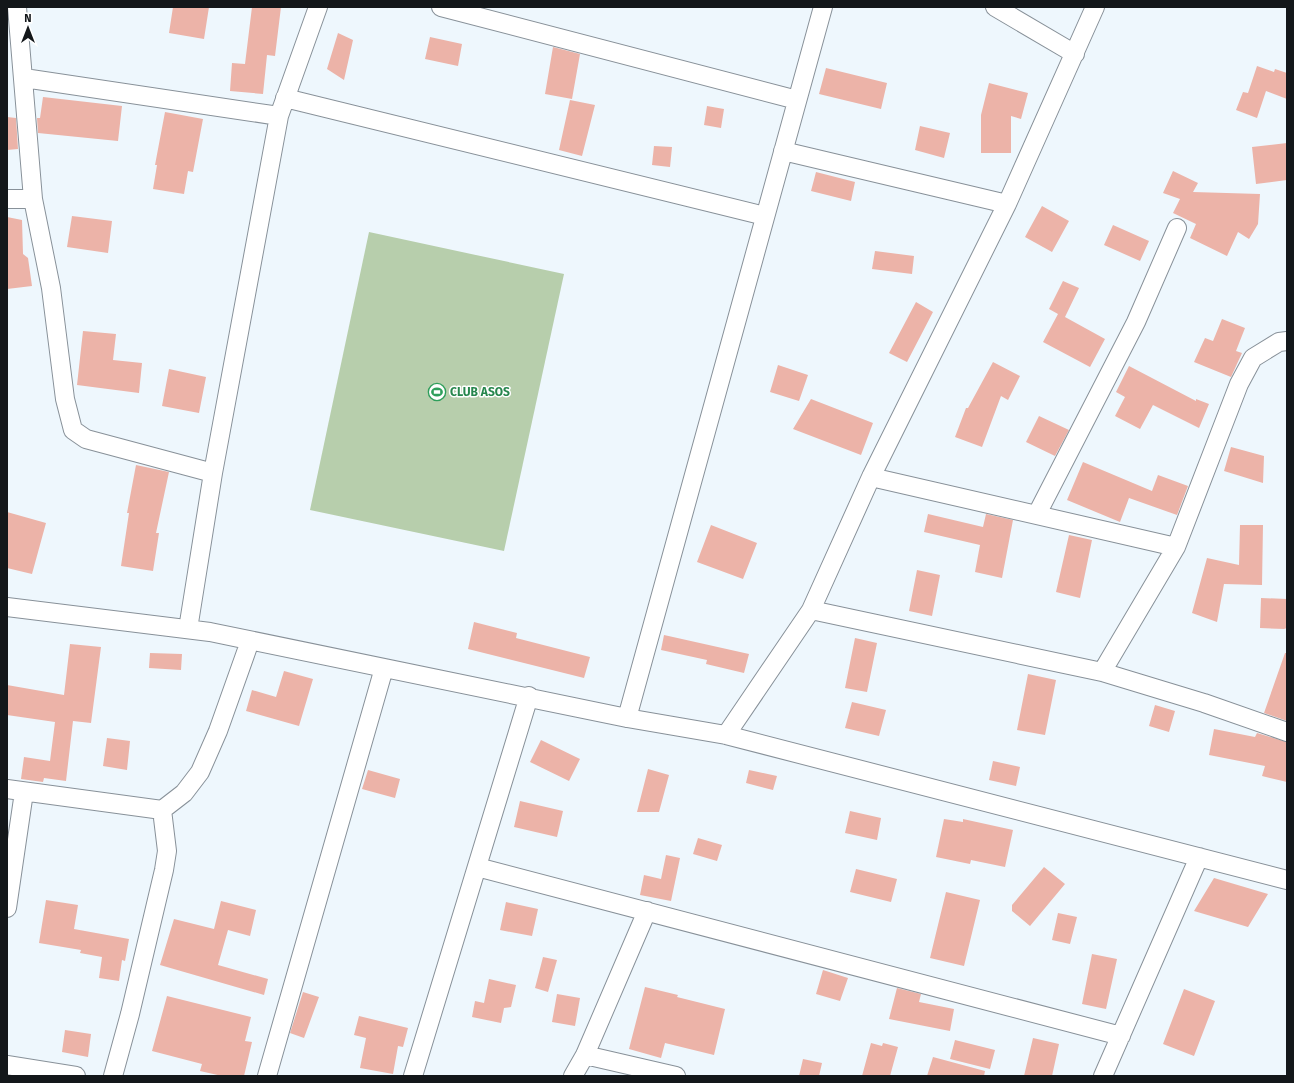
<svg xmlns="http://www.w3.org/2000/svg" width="1294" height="1083" font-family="'Fira Sans',sans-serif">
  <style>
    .green { fill: #b7ceac }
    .building { fill: #ecb3a8 }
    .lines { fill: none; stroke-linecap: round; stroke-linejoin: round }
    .minor-casing { stroke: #889199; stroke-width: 20 }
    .minor { stroke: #fff; stroke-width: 18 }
    .labels { text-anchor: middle; stroke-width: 3; stroke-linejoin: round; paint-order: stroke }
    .leisure-label { font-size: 12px; font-weight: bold; fill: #27864d; stroke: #fff; text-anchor: start }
  </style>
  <rect width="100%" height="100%" fill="#eef7fd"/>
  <path class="green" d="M 369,232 L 564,274 L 504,551 L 310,510 Z"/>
  <path class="building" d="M 173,7 L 209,7 L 204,39 L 169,33 Z
    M 252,7 L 281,7 L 275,56 L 267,55 L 263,94 L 230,91 L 232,63 L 245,64 Z
    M 338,33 L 353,40 L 344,80 L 327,69 Z
    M 430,37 L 462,44 L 458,66 L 425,59 Z
    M 553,47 L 580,54 L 572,99 L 545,94 Z
    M 1257,66 L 1274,72 L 1275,69 L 1287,73 L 1287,99 L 1266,91 L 1257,118 L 1236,110 L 1243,92 L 1248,93 Z
    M 826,68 L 887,83 L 881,109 L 819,94 Z
    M 989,83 L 1028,93 L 1021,119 L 1011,116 L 1011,153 L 981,153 L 981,115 Z
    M 43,97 L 122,106 L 118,141 L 38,133 L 37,118 L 40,118 Z
    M 570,100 L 595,105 L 582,156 L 559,150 Z
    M 707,106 L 724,109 L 721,128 L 704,125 Z
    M 165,112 L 203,119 L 193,172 L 188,171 L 184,194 L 153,189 L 157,165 L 155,165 Z
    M 7,117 L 16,118 L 18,149 L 7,150 Z
    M 920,126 L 950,133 L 944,158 L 915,150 Z
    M 1287,143 L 1287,180 L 1256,184 L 1252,147 Z
    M 654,146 L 672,147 L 670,167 L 652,165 Z
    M 1173,171 L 1198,183 L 1193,192 L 1260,194 L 1258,224 L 1249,239 L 1238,232 L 1227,256 L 1190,238 L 1196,224 L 1173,213 L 1180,199 L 1163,193 Z
    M 816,172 L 855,182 L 851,201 L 811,191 Z
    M 1042,206 L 1069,221 L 1052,252 L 1025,237 Z
    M 72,216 L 112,221 L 108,253 L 67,247 Z
    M 7,217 L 22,220 L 23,254 L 28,258 L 32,286 L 7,289 Z
    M 1113,225 L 1149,241 L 1140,261 L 1104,245 Z
    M 875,251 L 914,256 L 912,274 L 872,269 Z
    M 1063,281 L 1079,288 L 1065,317 L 1105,339 L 1090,367 L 1043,342 L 1058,314 L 1049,309 Z
    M 916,302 L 933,312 L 907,362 L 889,353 Z
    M 1222,319 L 1245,328 L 1236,351 L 1242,353 L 1231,377 L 1194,362 L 1205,338 L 1213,341 Z
    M 83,331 L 116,334 L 113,360 L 142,363 L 139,393 L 77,385 Z
    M 993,362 L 1020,376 L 1008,400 L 1001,396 L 982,447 L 955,437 L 966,408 L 968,408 Z
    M 778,365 L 808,375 L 799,401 L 770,392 Z
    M 1129,366 L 1196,401 L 1196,399 L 1209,404 L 1199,428 L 1153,405 L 1140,429 L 1115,416 L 1125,397 L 1116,392 Z
    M 169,369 L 206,377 L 199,413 L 162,406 Z
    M 811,399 L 873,423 L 861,455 L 793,429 Z
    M 1039,416 L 1069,430 L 1055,456 L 1026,442 Z
    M 1231,447 L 1264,456 L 1263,483 L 1224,471 Z
    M 1083,462 L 1152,491 L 1158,475 L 1188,486 L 1177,515 L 1129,498 L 1120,522 L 1067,500 Z
    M 136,465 L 169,472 L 156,533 L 159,533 L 153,571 L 121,566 L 129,513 L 127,513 Z
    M 7,512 L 46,523 L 32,574 L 7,568 Z
    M 928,514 L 983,527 L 986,514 L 1013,520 L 1002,578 L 975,572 L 980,545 L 924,532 Z
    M 711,525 L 757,543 L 743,579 L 697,562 Z
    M 1240,525 L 1263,525 L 1262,585 L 1224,584 L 1217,622 L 1192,613 L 1207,558 L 1239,565 Z
    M 1069,535 L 1092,540 L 1080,598 L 1056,592 Z
    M 917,570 L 940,575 L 932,616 L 909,611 Z
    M 1261,598 L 1287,599 L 1287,628 L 1284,629 L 1260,628 Z
    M 474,622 L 517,633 L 516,638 L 590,657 L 584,678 L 468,649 Z
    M 664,635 L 749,654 L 744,673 L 706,664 L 707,660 L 661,650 Z
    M 855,638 L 877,643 L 867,692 L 845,688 Z
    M 70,644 L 101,647 L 91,723 L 73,721 L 66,781 L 44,778 L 43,782 L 21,779 L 24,757 L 50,761 L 55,722 L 7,715 L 7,685 L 64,695 Z
    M 150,653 L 182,654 L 181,670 L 149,668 Z
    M 1285,653 L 1287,653 L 1287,721 L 1264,713 Z
    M 284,671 L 313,679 L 299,726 L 246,711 L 252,690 L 276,697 Z
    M 1028,674 L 1056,680 L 1045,735 L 1017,730 Z
    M 852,702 L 886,710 L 879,736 L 845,728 Z
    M 1155,705 L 1175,711 L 1169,732 L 1149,726 Z
    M 1214,729 L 1255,737 L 1257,733 L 1287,742 L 1287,782 L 1262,776 L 1265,766 L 1209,755 Z
    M 107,738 L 130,741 L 127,770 L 103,766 Z
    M 541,740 L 580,759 L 569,781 L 530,762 Z
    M 993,761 L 1020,767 L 1016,786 L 989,780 Z
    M 648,769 L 669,775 L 659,812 L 637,812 Z
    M 368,770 L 400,779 L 395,798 L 362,789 Z
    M 749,770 L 777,776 L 773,790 L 746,783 Z
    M 520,801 L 563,811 L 557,837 L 514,827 Z
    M 850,811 L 881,818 L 877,840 L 845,833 Z
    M 944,819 L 963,822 L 963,819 L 1013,830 L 1005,867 L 971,860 L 970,864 L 936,857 Z
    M 698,838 L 722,845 L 717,861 L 693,854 Z
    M 666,855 L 680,858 L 671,901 L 640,895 L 644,875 L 661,879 Z
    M 1044,867 L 1065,884 L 1030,926 L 1012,911 L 1012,905 Z
    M 856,869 L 897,879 L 891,902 L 850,892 Z
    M 1214,878 L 1268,894 L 1248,927 L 1194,911 Z
    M 946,892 L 980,900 L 964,966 L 930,958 Z
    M 46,900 L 78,905 L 74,929 L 129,939 L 125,961 L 122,960 L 119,981 L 99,978 L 102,957 L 80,953 L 81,950 L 39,943 Z
    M 221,901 L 256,910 L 250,936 L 228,930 L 218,965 L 268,979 L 264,995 L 160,965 L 174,919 L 214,929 Z
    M 506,902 L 538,909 L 532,936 L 500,930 Z
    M 1058,913 L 1077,917 L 1070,944 L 1052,940 Z
    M 1092,954 L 1117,959 L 1106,1009 L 1082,1004 Z
    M 543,957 L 557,960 L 548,992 L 535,988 Z
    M 823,970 L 848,978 L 840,1001 L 816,994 Z
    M 489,979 L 516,985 L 511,1007 L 504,1008 L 501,1023 L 472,1017 L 475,1001 L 484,1003 Z
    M 645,987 L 678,995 L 677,997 L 725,1009 L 714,1055 L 665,1043 L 661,1058 L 629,1049 Z
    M 897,988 L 921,994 L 919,1002 L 954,1009 L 950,1031 L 889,1019 Z
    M 1184,989 L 1215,1001 L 1194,1056 L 1163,1044 Z
    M 303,992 L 319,997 L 304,1038 L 290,1033 Z
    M 557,994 L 580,998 L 575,1026 L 552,1022 Z
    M 167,996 L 251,1017 L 245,1041 L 252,1042 L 244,1076 L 222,1076 L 200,1071 L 202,1064 L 152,1051 Z
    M 359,1016 L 408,1028 L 403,1047 L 398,1046 L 393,1074 L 360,1068 L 366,1038 L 354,1035 Z
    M 65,1030 L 91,1034 L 88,1057 L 62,1052 Z
    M 1033,1038 L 1059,1044 L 1052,1076 L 1024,1076 Z
    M 955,1040 L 995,1050 L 990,1069 L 950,1059 Z
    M 871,1043 L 882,1046 L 883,1043 L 898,1047 L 890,1076 L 862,1076 Z
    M 933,1057 L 985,1071 L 984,1076 L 927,1076 Z
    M 803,1059 L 822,1063 L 819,1076 L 799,1076 Z"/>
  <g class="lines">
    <defs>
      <path id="minor" d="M 17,7 L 33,199 L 51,288 L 65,399 L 73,430 L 86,439 L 213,473
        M 441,7 L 797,100
        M 995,7 L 1075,54
        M 24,78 L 279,116
        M 285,98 L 765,216
        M 783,151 L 1007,204
        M 7,199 L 33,199
        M 871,477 L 1176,547
        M 1037,514 L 1136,322 L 1177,228
        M 7,607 L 210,632 L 627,718 L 726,735 L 1287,880
        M 811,610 L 1102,672 L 1204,703 L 1287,732
        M 188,629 L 213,473 L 279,116 L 318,7
        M 1102,672 L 1176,547 L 1239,384 L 1253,358 L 1279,342 L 1287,341
        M 627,718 L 823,7
        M 726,735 L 811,610 L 871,477 L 1007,204 L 1095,7
        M 7,789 L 162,810
        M 477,867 L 1121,1036
        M 7,908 L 24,792
        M 585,1055 L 676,1076
        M 7,1065 L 76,1076
        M 113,1076 L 130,1014 L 164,870 L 167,851 L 162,810 L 184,793 L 200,772 L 218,731 L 250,641
        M 267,1076 L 384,668
        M 413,1076 L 529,696
        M 573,1076 L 585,1055 L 647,911
        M 1103,1076 L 1199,857"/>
    </defs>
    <use href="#minor" class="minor-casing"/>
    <use href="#minor" class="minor"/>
  </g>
  <defs>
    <symbol id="stadium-ring" viewBox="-11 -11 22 22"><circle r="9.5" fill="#fff" stroke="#2e9e5b" stroke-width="1.5"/><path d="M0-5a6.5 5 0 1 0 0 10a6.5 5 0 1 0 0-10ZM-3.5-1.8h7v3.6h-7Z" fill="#2e9e5b"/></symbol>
  </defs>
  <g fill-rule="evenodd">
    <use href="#stadium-ring" x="427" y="382" width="20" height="20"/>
  </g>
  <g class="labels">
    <g class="leisure-label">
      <text x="450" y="396">CLUB ASOS</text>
    </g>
  </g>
  <rect width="1294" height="1083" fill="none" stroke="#13171a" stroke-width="16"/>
  <g transform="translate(28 28)" stroke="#ffffff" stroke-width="3" paint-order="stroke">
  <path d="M0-3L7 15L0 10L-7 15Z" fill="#13171a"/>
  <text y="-6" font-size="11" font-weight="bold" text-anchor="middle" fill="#13171a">N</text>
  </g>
</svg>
